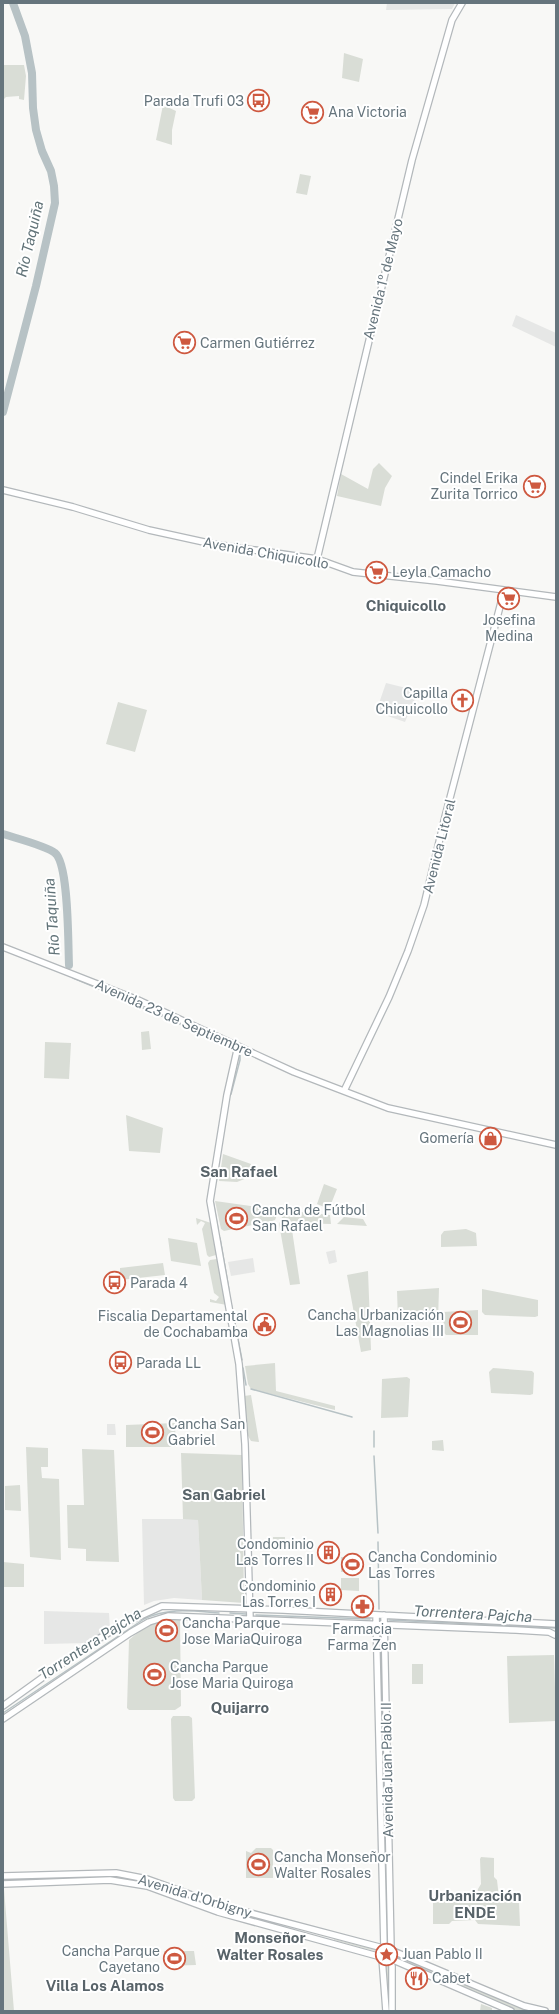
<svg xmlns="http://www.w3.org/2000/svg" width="559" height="2014" font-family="'Public Sans',sans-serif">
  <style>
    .built { fill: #e6e7e6 }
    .green { fill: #d9ddd6 }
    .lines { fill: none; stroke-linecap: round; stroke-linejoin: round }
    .stream { stroke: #b7c2c5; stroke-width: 1.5 }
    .river { stroke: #b7c2c5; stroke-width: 8 }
    .secondary-casing { stroke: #b3b8bb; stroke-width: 8 }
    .secondary { stroke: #fff; stroke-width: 5.5 }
    .labels { text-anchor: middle; stroke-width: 4; stroke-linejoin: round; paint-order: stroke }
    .poi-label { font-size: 14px; fill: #66757d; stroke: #fff; text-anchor: start }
    .street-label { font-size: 14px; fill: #66757d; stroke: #fff }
    .water-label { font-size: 15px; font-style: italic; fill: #617378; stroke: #fff }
    .neighbourhood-label { font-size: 15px; font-weight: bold; fill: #586369; stroke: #fff }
  </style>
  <rect width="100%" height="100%" fill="#f8f8f6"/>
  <path class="built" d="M 387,3 L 455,3 L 452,9 L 386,10 Z
    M 516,315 L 556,333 L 556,347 L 512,326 Z
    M 386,683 L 414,690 L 417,694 L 405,722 L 376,712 Z
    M 335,1250 L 337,1262 L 329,1264 L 326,1252 Z
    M 253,1258 L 255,1272 L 231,1276 L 228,1262 Z
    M 107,1424 L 115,1424 L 116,1435 L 107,1435 Z
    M 142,1519 L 198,1519 L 202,1600 L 174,1598 L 154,1601 L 144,1605 Z
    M 44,1611 L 109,1613 L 110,1629 L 88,1643 L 44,1644 Z"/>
  <path class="green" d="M 344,53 L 363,59 L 359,82 L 342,78 Z
    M 3,65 L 24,65 L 26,76 L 24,100 L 19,99 L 19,96 L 6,97 L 3,100 Z
    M 163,105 L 176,111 L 172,130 L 172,145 L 156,140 Z
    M 300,174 L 311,176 L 307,195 L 296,193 Z
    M 379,463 L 392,476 L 385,488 L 381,506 L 337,496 L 341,474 L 368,489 L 373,469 Z
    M 118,702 L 147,710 L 135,752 L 106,744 Z
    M 149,1031 L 151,1049 L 142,1050 L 141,1032 Z
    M 45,1042 L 71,1043 L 69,1079 L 44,1078 Z
    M 126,1115 L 163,1128 L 160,1153 L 129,1151 Z
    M 223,1154 L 251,1164 L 247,1178 L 237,1182 L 219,1181 Z
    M 324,1184 L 337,1189 L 329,1209 L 317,1204 Z
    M 215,1201 L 279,1210 L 275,1220 L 272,1221 L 224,1231 L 221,1229 Z
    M 285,1210 L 330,1215 L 331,1224 L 291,1223 L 300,1284 L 290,1285 L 279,1224 Z
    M 344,1217 L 363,1219 L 367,1226 L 337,1224 Z
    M 196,1218 L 211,1223 L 217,1253 L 216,1255 L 209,1257 L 207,1255 L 202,1229 L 205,1223 L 201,1221 L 197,1225 Z
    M 466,1229 L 476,1233 L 477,1246 L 441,1247 L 441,1235 L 444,1231 Z
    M 168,1238 L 197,1243 L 201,1266 L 171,1261 Z
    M 217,1259 L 219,1261 L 227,1305 L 210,1302 L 210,1299 L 216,1301 L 219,1297 L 214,1293 L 208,1263 L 210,1260 Z
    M 163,1263 L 165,1275 L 120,1280 L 120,1268 Z
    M 368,1271 L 371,1350 L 361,1352 L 347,1275 Z
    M 439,1288 L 438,1321 L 398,1320 L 397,1291 Z
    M 482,1289 L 538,1300 L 538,1316 L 535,1317 L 485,1315 L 482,1312 Z
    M 478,1310 L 478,1335 L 446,1335 L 444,1333 L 443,1312 Z
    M 275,1363 L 276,1391 L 335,1406 L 335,1410 L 251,1389 L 248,1384 L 245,1366 Z
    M 493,1368 L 532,1371 L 534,1373 L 533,1394 L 530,1395 L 491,1393 L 489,1372 Z
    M 407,1377 L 410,1379 L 408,1417 L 381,1418 L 382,1379 Z
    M 251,1395 L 259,1442 L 251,1441 L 247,1434 L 244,1396 Z
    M 175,1423 L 176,1447 L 126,1447 L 126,1425 Z
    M 443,1440 L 444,1451 L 432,1450 L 432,1441 Z
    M 26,1447 L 48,1448 L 48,1467 L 41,1467 L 42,1478 L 59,1479 L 61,1560 L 30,1557 Z
    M 82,1449 L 114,1450 L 119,1562 L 86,1561 L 86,1549 L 68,1548 L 67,1505 L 84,1505 Z
    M 181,1453 L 242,1455 L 244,1603 L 202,1600 L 198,1520 L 183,1519 Z
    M 20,1485 L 21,1511 L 5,1510 L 5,1486 Z
    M 273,1537 L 285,1537 L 285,1549 L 273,1550 Z
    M 341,1557 L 357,1557 L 358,1572 L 341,1572 Z
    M 3,1562 L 24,1564 L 24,1587 L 3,1587 Z
    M 341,1578 L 359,1578 L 359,1591 L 341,1590 Z
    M 176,1619 L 180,1620 L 181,1706 L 175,1710 L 129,1710 L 127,1708 L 129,1640 C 143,1627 158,1620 176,1619 Z
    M 378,1630 L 381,1630 L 385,1804 L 382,1804 Z
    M 554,1655 L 556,1721 L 509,1723 L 507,1656 Z
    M 412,1664 L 423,1664 L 423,1684 L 412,1684 Z
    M 173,1716 L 189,1716 L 192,1718 L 195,1798 L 192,1801 L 175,1801 L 173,1798 L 171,1719 Z
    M 382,1816 L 385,1816 L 388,1943 L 385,1943 Z
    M 256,1848 L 271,1848 L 273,1850 L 273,1878 L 246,1878 L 246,1851 L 251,1853 Z
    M 481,1857 L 494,1858 L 494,1877 L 497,1880 L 499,1898 L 519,1901 L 520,1926 L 478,1924 L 475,1920 L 452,1921 L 449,1924 L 433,1924 L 433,1902 L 454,1901 L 455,1897 L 477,1896 L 478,1889 L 481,1884 L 480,1859 Z
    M 3,1888 L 4,1889 L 14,2011 L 3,2011 Z
    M 334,1939 L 375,1949 L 375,1951 L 334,1940 Z
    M 164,1951 L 194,1951 L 196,1965 L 165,1966 Z
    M 397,1955 L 497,1998 L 534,2011 L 518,2011 L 478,1995 L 406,1961 L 397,1960 Z
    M 385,1964 L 391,1965 L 391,2011 L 388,2011 Z
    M 481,2004 L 492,2008 L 492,2011 L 480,2011 Z"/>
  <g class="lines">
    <path class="stream" d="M 73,978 L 133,1003
      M 141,1007 L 232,1047
      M 231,1094 L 240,1060 L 240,1053
      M 213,1201 L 218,1229
      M 220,1238 L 229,1290
      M 230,1298 L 242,1360
      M 243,1368 L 246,1385
      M 251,1389 L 352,1417
      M 374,1431 L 374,1447
      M 374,1456 L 378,1533
      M 378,1542 L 379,1609
      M 230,1613 L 246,1614
      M 256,1615 L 370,1619
      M 389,1620 L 556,1628
      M 3,1713 L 144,1619 C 168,1607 193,1611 219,1613"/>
    <path class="river" d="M 3,412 L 36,286 L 55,203 L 54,186 L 51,171 L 42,151 L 36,130 L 33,108 L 32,73 L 25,36 L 13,3
      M 3,834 C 15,838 47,846 55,853 C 69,864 68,944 69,965"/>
    <defs>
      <path id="secondary" d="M 3,490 L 73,507 L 149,530 L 213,544 L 317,559 L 353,572 L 437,581 L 556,597
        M 317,559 L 412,160 L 452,20 L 462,3
        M 3,947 L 138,1000 L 294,1072 L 388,1108 L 556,1145
        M 238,1046 L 227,1095 L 210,1201 L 239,1364 L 245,1444 L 250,1619
        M 344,1091 L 389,997 L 408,951 L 424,905 L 445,817 L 504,591
        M 376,1615 L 384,1947
        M 384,1615 L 391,1948
        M 3,1706 L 85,1647 L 125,1623 L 162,1606 L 283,1610 L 556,1624
        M 3,1719 L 130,1633 L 149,1622 L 168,1616 L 516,1630 L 549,1632 L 555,1635
        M 3,1876 L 116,1873 L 147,1879 L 220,1905 L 383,1948
        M 3,1884 L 110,1880 L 147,1886 L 218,1912 L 381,1957
        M 393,1951 L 524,2006 L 545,2011
        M 382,1958 L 386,2011
        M 391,1959 L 511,2011
        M 390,1960 L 392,1966 L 392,2011"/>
    </defs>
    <use href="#secondary" class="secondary-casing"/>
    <use href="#secondary" class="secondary"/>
  </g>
  <defs>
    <symbol id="bus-ring" viewBox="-11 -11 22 22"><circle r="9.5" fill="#fff" stroke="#ce5940" stroke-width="1.5"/><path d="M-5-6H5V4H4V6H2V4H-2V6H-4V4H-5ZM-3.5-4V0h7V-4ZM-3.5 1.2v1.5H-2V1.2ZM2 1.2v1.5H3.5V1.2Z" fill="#ce5940"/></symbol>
    <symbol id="supermarket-ring" viewBox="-11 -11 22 22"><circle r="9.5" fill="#fff" stroke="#ce5940" stroke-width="1.5"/><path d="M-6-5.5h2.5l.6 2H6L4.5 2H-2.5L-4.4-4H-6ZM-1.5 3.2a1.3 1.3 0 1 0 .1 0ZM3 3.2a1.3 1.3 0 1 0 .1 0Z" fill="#ce5940"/></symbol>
    <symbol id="church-ring" viewBox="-11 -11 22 22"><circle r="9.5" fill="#fff" stroke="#ce5940" stroke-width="1.5"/><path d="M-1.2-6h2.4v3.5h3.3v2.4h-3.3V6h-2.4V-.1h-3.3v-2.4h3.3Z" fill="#ce5940"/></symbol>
    <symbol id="shop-ring" viewBox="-11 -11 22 22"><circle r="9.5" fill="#fff" stroke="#ce5940" stroke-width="1.5"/><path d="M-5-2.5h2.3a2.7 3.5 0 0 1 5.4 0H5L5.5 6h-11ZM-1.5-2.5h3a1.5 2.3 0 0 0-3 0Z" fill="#ce5940"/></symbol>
    <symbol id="stadium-ring" viewBox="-11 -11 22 22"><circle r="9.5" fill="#fff" stroke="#ce5940" stroke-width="1.5"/><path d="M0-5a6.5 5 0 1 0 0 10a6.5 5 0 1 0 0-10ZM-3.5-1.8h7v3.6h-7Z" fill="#ce5940"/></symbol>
    <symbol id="civic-ring" viewBox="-11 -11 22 22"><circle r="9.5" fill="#fff" stroke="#ce5940" stroke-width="1.5"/><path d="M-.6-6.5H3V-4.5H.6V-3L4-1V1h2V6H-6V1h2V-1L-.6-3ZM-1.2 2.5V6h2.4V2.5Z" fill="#ce5940"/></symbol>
    <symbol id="building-ring" viewBox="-11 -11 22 22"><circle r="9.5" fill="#fff" stroke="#ce5940" stroke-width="1.5"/><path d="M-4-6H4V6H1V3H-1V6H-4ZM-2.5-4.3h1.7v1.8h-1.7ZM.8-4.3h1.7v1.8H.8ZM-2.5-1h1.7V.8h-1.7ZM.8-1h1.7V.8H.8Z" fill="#ce5940"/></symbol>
    <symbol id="pharmacy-ring" viewBox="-11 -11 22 22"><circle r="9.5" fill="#fff" stroke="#ce5940" stroke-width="1.5"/><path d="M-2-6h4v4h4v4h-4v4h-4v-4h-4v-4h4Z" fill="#ce5940"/></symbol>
    <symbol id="sight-ring" viewBox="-11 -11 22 22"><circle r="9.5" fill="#fff" stroke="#ce5940" stroke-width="1.5"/><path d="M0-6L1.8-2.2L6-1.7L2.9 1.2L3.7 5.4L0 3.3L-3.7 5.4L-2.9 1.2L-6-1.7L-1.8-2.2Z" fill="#ce5940"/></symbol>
    <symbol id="restaurant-ring" viewBox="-11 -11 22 22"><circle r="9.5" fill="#fff" stroke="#ce5940" stroke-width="1.5"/><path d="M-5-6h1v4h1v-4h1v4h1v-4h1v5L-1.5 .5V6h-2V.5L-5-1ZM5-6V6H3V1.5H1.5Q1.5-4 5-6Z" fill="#ce5940"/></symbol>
  </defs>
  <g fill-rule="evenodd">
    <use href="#bus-ring" x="246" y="88" width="25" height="25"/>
    <use href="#supermarket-ring" x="300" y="100" width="25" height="25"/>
    <use href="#supermarket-ring" x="172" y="330" width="25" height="25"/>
    <use href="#supermarket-ring" x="522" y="474" width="25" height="25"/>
    <use href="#supermarket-ring" x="364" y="560" width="25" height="25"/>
    <use href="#supermarket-ring" x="496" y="586" width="25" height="25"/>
    <use href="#church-ring" x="450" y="688" width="25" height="25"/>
    <use href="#shop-ring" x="478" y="1126" width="25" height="25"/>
    <use href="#stadium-ring" x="224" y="1206" width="25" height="25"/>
    <use href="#bus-ring" x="102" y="1270" width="25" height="25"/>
    <use href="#stadium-ring" x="448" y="1310" width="25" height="25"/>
    <use href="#civic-ring" x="252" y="1312" width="25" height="25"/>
    <use href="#bus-ring" x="108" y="1350" width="25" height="25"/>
    <use href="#stadium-ring" x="140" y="1420" width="25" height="25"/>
    <use href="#building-ring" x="316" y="1540" width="25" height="25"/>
    <use href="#stadium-ring" x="340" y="1552" width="25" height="25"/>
    <use href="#building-ring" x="318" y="1582" width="25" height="25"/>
    <use href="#pharmacy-ring" x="350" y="1594" width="25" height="25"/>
    <use href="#stadium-ring" x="154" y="1618" width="25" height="25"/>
    <use href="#stadium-ring" x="142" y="1662" width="25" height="25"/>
    <use href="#stadium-ring" x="246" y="1852" width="25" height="25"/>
    <use href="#sight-ring" x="374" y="1942" width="25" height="25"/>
    <use href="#stadium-ring" x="162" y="1946" width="25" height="25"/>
    <use href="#restaurant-ring" x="404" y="1966" width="25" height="25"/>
  </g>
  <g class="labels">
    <g class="poi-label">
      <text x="244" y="106" text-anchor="end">Parada Trufi 03</text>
      <text x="328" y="117">Ana Victoria</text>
      <text x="200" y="348">Carmen Gutiérrez</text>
      <text x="518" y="483" text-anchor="end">Cindel Erika<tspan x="518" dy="16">Zurita Torrico</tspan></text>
      <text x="392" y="577">Leyla Camacho</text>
      <text x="509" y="625" text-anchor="middle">Josefina<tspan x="509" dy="16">Medina</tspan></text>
      <text x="448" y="698" text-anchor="end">Capilla<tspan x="448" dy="16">Chiquicollo</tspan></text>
      <text x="474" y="1143" text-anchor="end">Gomería</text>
      <text x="252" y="1215">Cancha de Fútbol<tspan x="252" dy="16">San Rafael</tspan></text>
      <text x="130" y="1288">Parada 4</text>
      <text x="444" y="1320" text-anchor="end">Cancha Urbanización<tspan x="444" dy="16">Las Magnolias III</tspan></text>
      <text x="248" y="1321" text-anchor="end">Fiscalia Departamental<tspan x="248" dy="16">de Cochabamba</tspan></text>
      <text x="136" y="1368">Parada LL</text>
      <text x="168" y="1429">Cancha San<tspan x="168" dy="16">Gabriel</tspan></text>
      <text x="314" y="1549" text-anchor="end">Condominio<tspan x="314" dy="16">Las Torres II</tspan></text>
      <text x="368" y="1562">Cancha Condominio<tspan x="368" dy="16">Las Torres</tspan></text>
      <text x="316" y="1591" text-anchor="end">Condominio<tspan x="316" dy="16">Las Torres I</tspan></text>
      <text x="182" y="1628">Cancha Parque<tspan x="182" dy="16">Jose MariaQuiroga</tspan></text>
      <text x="362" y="1634" text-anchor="middle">Farmacia<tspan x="362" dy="16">Farma Zen</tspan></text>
      <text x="170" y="1672">Cancha Parque<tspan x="170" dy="16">Jose Maria Quiroga</tspan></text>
      <text x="274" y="1862">Cancha Monseñor<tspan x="274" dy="16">Walter Rosales</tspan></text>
      <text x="160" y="1956" text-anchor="end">Cancha Parque<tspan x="160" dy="16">Cayetano</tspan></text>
      <text x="402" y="1959">Juan Pablo II</text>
      <text x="432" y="1983">Cabet</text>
    </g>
    <g class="street-label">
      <text transform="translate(383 279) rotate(-76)" y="5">Avenida 1º de Mayo</text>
      <text transform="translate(266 553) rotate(10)" y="5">Avenida Chiquicollo</text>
      <text transform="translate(439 846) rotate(-76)" y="5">Avenida Litoral</text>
      <text transform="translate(174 1018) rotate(24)" y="5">Avenida 23 de Septiembre</text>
      <text transform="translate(387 1770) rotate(-91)" y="5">Avenida Juan Pablo II</text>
      <text transform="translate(195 1896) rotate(17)" y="5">Avenida d'Orbigny</text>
    </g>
    <g class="water-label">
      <text transform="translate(30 239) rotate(-77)" y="5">Río Taquiña</text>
      <text transform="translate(52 917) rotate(-94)" y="5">Río Taquiña</text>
      <text transform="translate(473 1614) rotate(3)" y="5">Torrentera Pajcha</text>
      <text transform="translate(90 1644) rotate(-33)" y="5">Torrentera Pajcha</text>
    </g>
    <g class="neighbourhood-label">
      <text x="406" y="611">Chiquicollo</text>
      <text x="239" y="1177">San Rafael</text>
      <text x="224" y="1500">San Gabriel</text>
      <text x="240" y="1713">Quijarro</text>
      <text x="475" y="1901">Urbanización<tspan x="475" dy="17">ENDE</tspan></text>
      <text x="270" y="1943">Monseñor<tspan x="270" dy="17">Walter Rosales</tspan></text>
      <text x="105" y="1991">Villa Los Alamos</text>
    </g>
  </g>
  <rect width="559" height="2014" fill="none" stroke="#66757d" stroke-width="8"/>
</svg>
